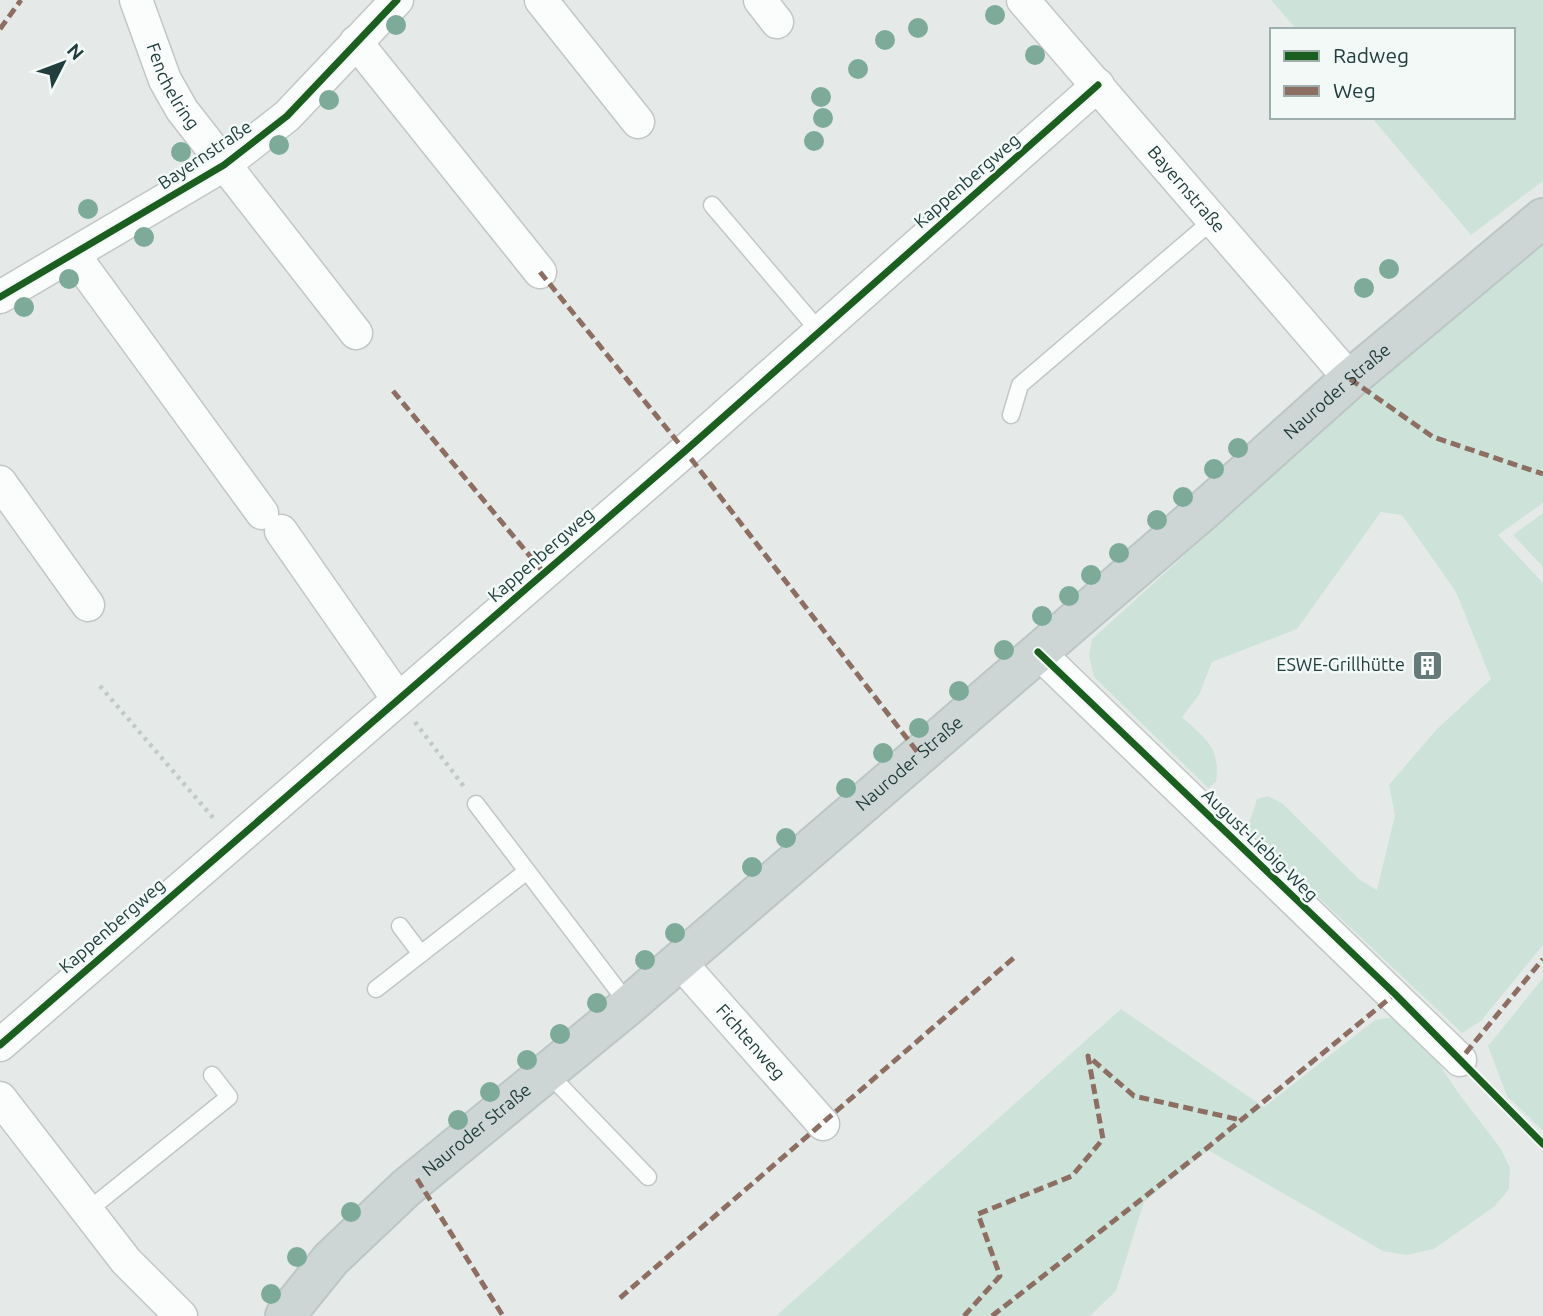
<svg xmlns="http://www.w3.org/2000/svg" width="1543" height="1316" font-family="Ubuntu,sans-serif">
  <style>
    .green { fill: #cde3d9 }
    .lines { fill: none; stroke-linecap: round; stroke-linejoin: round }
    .service-casing { stroke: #c2c7c6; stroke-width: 19 }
    .minor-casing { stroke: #c2c7c6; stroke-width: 35 }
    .primary-casing { stroke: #bcc6c5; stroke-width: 42 }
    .path { stroke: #c1cac9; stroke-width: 4.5; stroke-dasharray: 3.5 5; stroke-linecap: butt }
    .service { stroke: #fbfcfc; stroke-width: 16 }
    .minor { stroke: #fbfcfc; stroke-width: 32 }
    .primary { stroke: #cdd6d5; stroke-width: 38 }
    .quiet { stroke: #8d6e63; stroke-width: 5; stroke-dasharray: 10 5; stroke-linecap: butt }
    .cycleway-casing { stroke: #f2f9f7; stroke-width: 11 }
    .cycleway { stroke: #1b5e20; stroke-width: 7 }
    .tree { fill: #7eaa9a }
    .labels { text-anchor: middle; stroke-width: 5; stroke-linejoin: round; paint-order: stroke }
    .street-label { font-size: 18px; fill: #213e3d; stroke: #f2f9f7 }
    .poi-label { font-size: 18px; fill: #213e3d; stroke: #f2f9f7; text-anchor: end }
  </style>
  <rect width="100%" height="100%" fill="#e5eae9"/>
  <path class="green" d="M 1271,0 L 1543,0 L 1543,181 L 1471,235 L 1371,117 L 1513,117 L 1513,30 L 1297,30 Z
    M 1543,243 L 1543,503 L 1498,535 L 1543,583 L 1543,945 L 1481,1021 L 1462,1033 L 1247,830 L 1257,799 L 1268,796 L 1282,803 L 1360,880 L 1377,890 L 1395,815 L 1389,785 L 1436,730 L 1491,679 L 1456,592 L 1402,515 L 1381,512 L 1297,629 L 1212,662 L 1199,695 L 1182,717 C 1205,739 1221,746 1216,782 L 1208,788 L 1094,677 L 1089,656 L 1092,639 L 1338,416 Z
    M 1543,513 L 1543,567 L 1513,535 Z
    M 1543,978 L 1543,1131 L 1507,1096 L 1488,1046 Z
    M 1121,1009 L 1264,1107 L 1375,1020 L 1394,1017 L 1419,1033 L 1457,1091 L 1501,1149 L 1510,1168 L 1509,1189 L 1495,1206 L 1434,1249 L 1406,1255 L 1383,1251 L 1208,1150 L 1144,1202 L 1116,1291 L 1090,1316 L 776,1316 Z"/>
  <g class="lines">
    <defs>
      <path id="service" d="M 712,205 L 820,332
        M 1011,415 L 1020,385 L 1213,220
        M 476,804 L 629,1005
        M 400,926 L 421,954
        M 376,989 L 527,871
        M 547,1072 L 648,1177
        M 86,1212 L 229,1097 L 212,1075"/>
      <g id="minor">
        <path id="s1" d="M 136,0 L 165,80 L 182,110 L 356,333"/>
        <path d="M 541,0 L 638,122"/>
        <path d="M 760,0 L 777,22"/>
        <path id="s2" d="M 1023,0 L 1350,379"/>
        <path d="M 356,42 L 540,272"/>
        <path d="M 74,255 L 262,513"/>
        <path d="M 0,297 L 224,165 L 287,116 L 397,0"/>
        <path d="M 0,482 L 88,605"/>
        <path d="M 281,531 L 398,699"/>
        <path d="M 1038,652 L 1460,1060"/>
        <path id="s3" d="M 679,961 L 823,1124"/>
        <path d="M 0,1045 L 685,451 L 1098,85"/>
        <path d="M 0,1098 L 126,1261 L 181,1316"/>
      </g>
      <g id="primary">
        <path id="s4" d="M 285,1316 L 331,1259 L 406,1188 L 629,1005 L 1205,509 L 1350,379 L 1543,218"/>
      </g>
    </defs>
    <use href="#service" class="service-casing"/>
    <use href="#minor" class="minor-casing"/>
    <use href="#primary" class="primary-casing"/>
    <path class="path" d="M 100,686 L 215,820
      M 415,722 L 465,788"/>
    <use href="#service" class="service"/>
    <use href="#minor" class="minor"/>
    <use href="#primary" class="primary"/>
    <path class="quiet" d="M 0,29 L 21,0
      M 540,272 L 685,451 L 919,754
      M 1350,379 L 1433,437 L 1543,474
      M 393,391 L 544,573
      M 1465,1064 L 1460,1060 L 1543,959
      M 417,1179 L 503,1316
      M 620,1298 L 1017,955
      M 964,1316 L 1000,1276 L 978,1214 L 1072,1176 L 1103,1139 L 1088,1056 L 1134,1096 L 1241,1120
      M 992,1316 L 1207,1148 L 1395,994"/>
    <defs>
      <path id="cycleway" d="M 0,297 L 224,165 L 287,116 L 397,0
        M 1038,652 L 1395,994 L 1543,1144
        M 0,1045 L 685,451 L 1098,85"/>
    </defs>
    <use href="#cycleway" class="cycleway-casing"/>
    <use href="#cycleway" class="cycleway"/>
  </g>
  <g class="tree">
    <circle cx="995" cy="15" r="10"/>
    <circle cx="396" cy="25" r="10"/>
    <circle cx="918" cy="28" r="10"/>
    <circle cx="885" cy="40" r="10"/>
    <circle cx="1035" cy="55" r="10"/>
    <circle cx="858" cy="69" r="10"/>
    <circle cx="821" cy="97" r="10"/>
    <circle cx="329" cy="100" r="10"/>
    <circle cx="823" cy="118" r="10"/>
    <circle cx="814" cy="141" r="10"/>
    <circle cx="279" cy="145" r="10"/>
    <circle cx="181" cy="152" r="10"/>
    <circle cx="88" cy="209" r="10"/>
    <circle cx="144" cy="237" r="10"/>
    <circle cx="1389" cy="269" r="10"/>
    <circle cx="69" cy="279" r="10"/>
    <circle cx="1364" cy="288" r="10"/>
    <circle cx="24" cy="307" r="10"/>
    <circle cx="1238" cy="448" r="10"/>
    <circle cx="1214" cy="469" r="10"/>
    <circle cx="1183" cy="497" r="10"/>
    <circle cx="1157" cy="520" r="10"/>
    <circle cx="1119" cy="553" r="10"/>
    <circle cx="1091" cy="575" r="10"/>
    <circle cx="1069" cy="596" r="10"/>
    <circle cx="1042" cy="616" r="10"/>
    <circle cx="1004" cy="650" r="10"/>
    <circle cx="959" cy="691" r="10"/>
    <circle cx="919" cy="728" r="10"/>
    <circle cx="883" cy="753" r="10"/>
    <circle cx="846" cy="788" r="10"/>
    <circle cx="786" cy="838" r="10"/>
    <circle cx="752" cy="867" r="10"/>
    <circle cx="675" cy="933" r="10"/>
    <circle cx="645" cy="960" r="10"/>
    <circle cx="597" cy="1003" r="10"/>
    <circle cx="560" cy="1034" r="10"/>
    <circle cx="527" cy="1060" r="10"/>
    <circle cx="490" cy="1092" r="10"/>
    <circle cx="458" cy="1120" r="10"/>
    <circle cx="351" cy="1212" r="10"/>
    <circle cx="297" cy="1257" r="10"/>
    <circle cx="271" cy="1294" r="10"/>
  </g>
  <defs>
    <symbol id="building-square" viewBox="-11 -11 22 22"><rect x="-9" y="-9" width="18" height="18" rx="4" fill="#667a79" stroke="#f2f9f7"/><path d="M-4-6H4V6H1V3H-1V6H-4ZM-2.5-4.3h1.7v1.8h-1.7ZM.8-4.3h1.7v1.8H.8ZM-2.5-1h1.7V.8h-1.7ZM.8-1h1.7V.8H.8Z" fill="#fff"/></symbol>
  </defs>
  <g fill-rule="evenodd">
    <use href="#building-square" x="1410" y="648" width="35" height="35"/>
  </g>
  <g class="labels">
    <g class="street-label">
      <text dy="6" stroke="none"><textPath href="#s1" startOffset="94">Fenchelring</textPath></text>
      <text transform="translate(205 155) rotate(-34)" y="6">Bayernstraße</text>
      <text transform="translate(967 181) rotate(-41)" y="6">Kappenbergweg</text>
      <text dy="6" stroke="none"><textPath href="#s2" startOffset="250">Bayernstraße</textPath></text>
      <text dy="6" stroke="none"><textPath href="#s4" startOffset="1402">Nauroder Straße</textPath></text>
      <text transform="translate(541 555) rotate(-41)" y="6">Kappenbergweg</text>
      <text dy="6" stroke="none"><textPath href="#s4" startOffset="835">Nauroder Straße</textPath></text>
      <text transform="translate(1260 845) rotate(44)" y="6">August-Liebig-Weg</text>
      <text transform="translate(112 926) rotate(-41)" y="6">Kappenbergweg</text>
      <text dy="6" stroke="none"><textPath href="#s3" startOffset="108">Fichtenweg</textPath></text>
      <text dy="6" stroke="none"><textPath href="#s4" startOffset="268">Nauroder Straße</textPath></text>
    </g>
    <g class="poi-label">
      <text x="1405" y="671">ESWE-Grillhütte</text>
    </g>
  </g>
  <rect x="1270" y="28" width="245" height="91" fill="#f2f9f7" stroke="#9eaead" stroke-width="2"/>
  <rect x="1284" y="51" width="35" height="10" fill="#1b5e20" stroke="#9eaead" stroke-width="2"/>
  <text x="1333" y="63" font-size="21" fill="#213e3d">Radweg</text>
  <rect x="1284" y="86" width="35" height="10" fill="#8d6e63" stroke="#9eaead" stroke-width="2"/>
  <text x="1333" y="98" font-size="21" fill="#213e3d">Weg</text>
  <g transform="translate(63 63) rotate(48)" stroke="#f2f9f7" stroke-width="5" paint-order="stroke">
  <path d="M0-5L12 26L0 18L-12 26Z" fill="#213e3d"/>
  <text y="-10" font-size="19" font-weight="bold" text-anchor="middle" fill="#213e3d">N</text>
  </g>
</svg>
